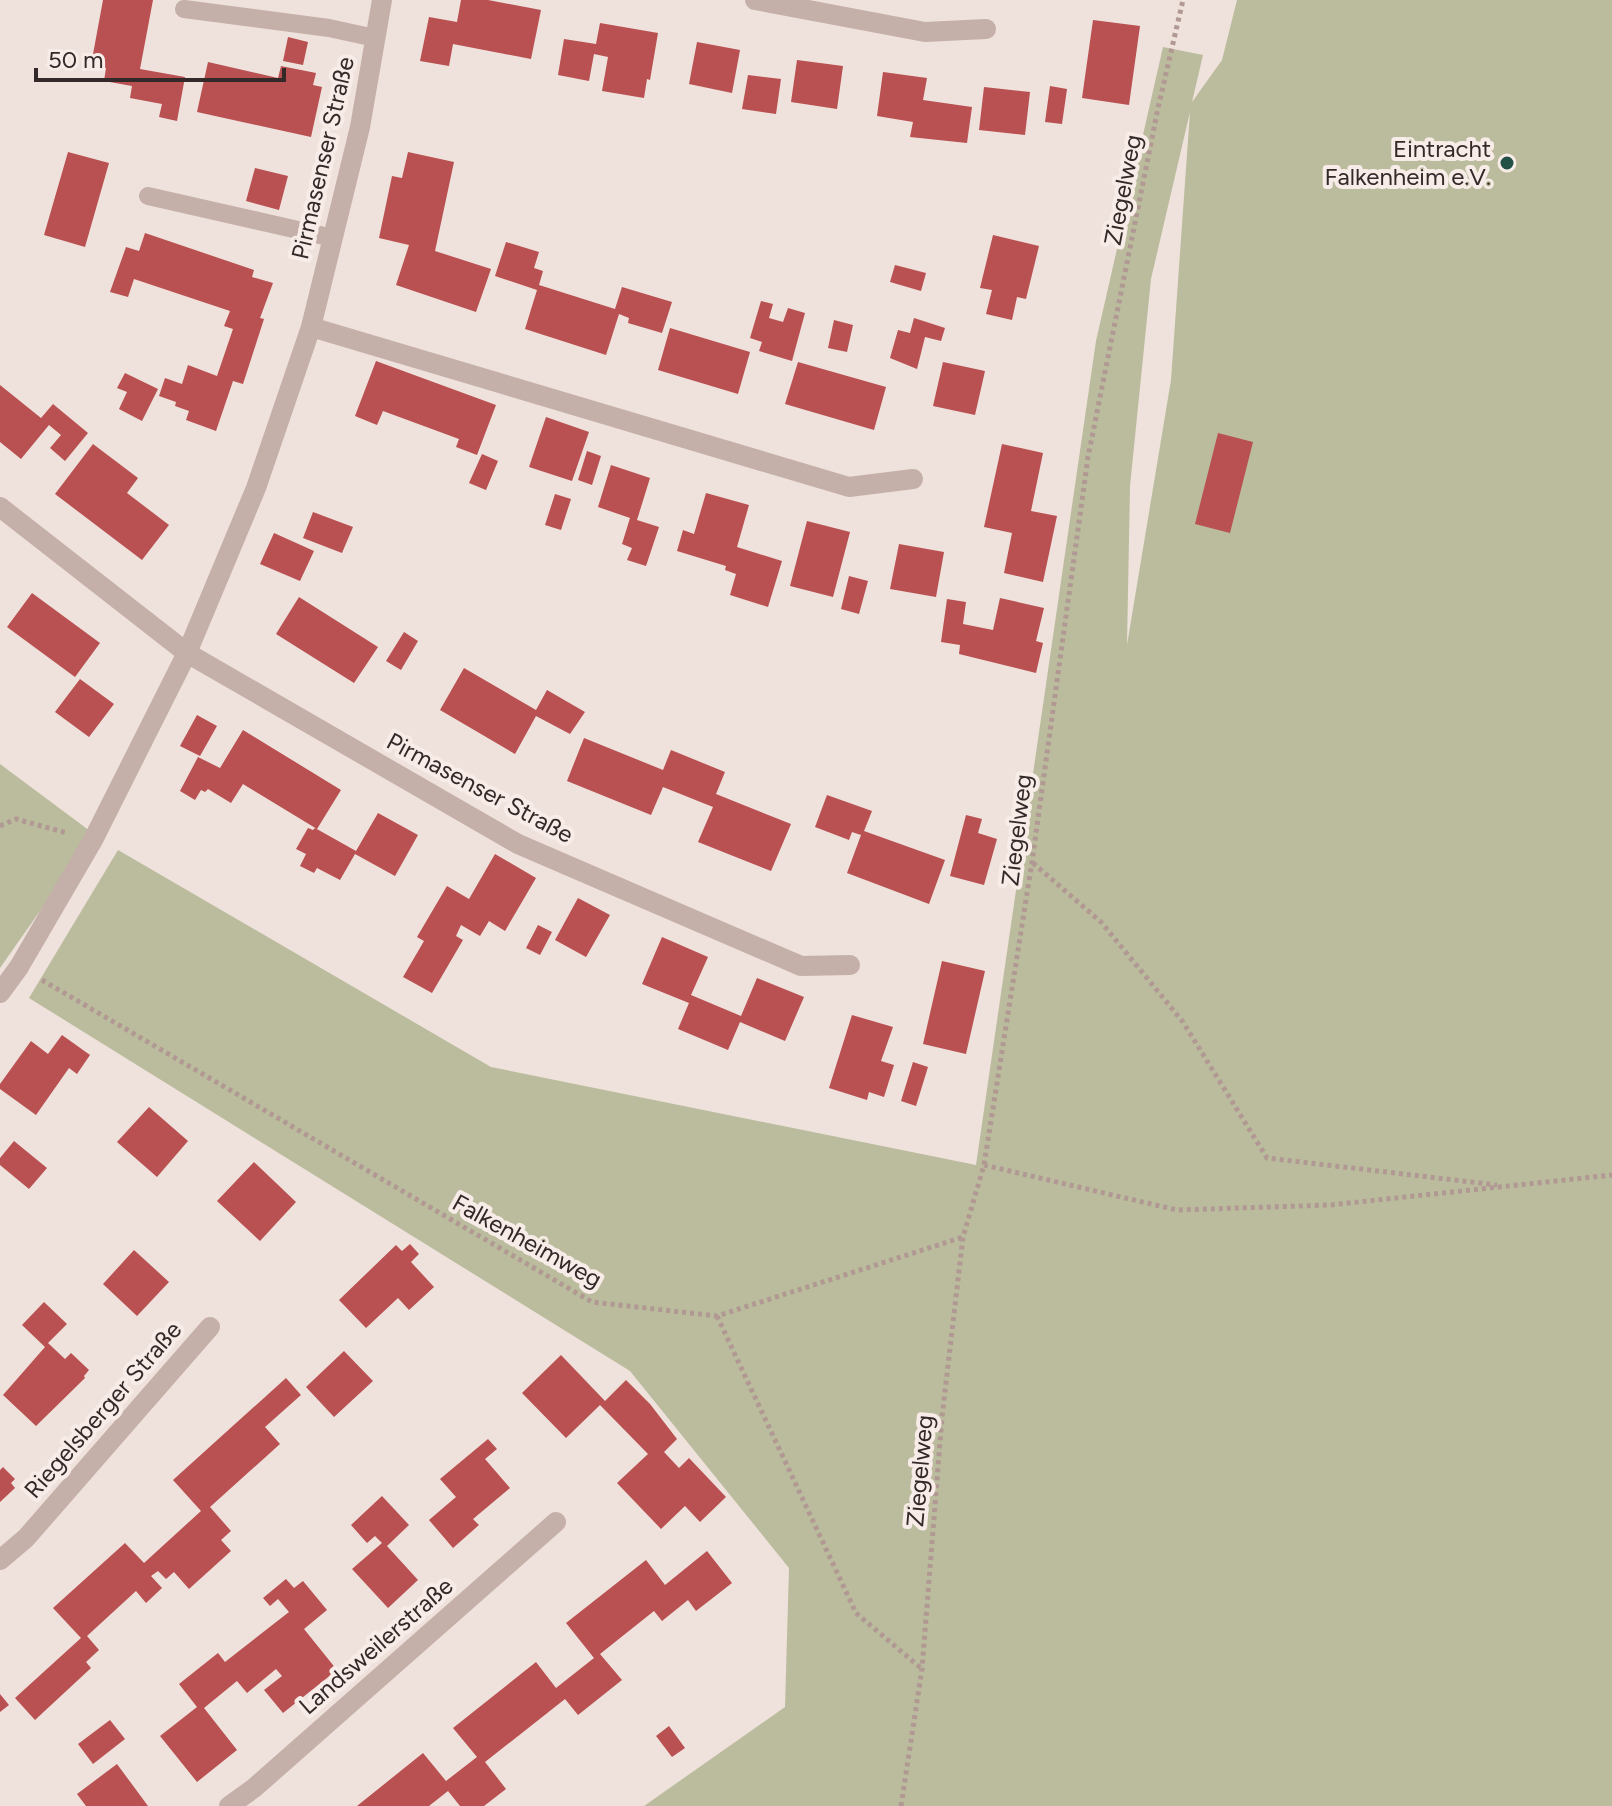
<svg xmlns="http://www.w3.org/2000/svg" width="1612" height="1806" font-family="Figtree,sans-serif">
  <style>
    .green { fill: #babc9d; fill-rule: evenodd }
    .building { fill: #b95051 }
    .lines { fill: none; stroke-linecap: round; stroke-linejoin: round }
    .path { stroke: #b19893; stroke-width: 5; stroke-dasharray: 4 4; stroke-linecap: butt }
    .service { stroke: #c5afa9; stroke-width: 18 }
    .minor { stroke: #c5afa9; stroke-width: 20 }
    .poi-dot { fill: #225047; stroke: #f7ece7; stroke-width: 3 }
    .labels { text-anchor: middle; stroke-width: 8; stroke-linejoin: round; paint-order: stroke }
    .poi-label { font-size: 24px; fill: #332928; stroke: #f7ece7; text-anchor: end }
    .street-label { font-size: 24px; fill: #332928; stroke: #f7ece7 }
  </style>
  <rect width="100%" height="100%" fill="#efe1db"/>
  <path class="green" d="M 1237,0 L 1612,0 L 1612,1806 L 644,1806 L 785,1707 L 789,1568 L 630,1371 L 29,998 L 118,850 L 491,1067 L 976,1165 L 1096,341 L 1163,47 L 1203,55 L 1192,102 L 1222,60 ZM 1190,112 L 1171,380 L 1127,645 L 1130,486 L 1151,279 Z
    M 0,764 L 94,834 L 0,968 Z"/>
  <path class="building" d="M 103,0 L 153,0 L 140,69 L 185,77 L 177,121 L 159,117 L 162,104 L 130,98 L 132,86 L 104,81 L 106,68 L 91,65 Z
    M 461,0 L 488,0 L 541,10 L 531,59 L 453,44 L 449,66 L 420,61 L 429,17 L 457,22 Z
    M 1093,20 L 1140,26 L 1129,105 L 1082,98 Z
    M 600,23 L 658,33 L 650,80 L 647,79 L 644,98 L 602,91 L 608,57 L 594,54 L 589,81 L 558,75 L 564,39 L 596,44 Z
    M 288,37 L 308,42 L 303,65 L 283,61 Z
    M 697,42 L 740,50 L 732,93 L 689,84 Z
    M 797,60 L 843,66 L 837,109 L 791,102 Z
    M 208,62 L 278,78 L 281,66 L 316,73 L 313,85 L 322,87 L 311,137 L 197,112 Z
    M 883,72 L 927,78 L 923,100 L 972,107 L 967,143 L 910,137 L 913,122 L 877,116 Z
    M 748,75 L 781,79 L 776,114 L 742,109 Z
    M 1050,86 L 1067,89 L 1062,124 L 1045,122 Z
    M 984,87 L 1030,92 L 1025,135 L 979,130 Z
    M 68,152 L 109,163 L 85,247 L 44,235 Z
    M 408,152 L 454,162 L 435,251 L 491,269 L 476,312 L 396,285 L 409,245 L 379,238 L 392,176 L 402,178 Z
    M 255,168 L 288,176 L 279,210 L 246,201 Z
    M 145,233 L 254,270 L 252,277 L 273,283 L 260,318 L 264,319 L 243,384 L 233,381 L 216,431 L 186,420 L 189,411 L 175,406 L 176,402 L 159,396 L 165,378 L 182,384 L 188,365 L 217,376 L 233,329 L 224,326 L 230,311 L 134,279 L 128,297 L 110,292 L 126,247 L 139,251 Z
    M 993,235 L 1039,246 L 1026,299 L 1017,297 L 1012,320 L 986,314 L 992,290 L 980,288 Z
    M 506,242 L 539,252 L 534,268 L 543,271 L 539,285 L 615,309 L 622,287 L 672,302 L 662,333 L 628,323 L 629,318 L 619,314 L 606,355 L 525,329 L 537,290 L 495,276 Z
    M 895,265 L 926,273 L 921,291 L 890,282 Z
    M 761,301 L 773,304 L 769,318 L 783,322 L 788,308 L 805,313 L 792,361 L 759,351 L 762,342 L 750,338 Z
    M 914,318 L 945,328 L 941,341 L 925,337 L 917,369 L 890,358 L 898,330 L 910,333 Z
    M 834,320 L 853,325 L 847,352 L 828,348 Z
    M 670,328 L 750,352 L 738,394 L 658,370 Z
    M 376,361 L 496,405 L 477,455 L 456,447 L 459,439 L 383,411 L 377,425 L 355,416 Z
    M 798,362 L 886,387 L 874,430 L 785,404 Z
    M 943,362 L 985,371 L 975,415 L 933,406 Z
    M 125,373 L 158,389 L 142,421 L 119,409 L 127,392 L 117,388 Z
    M 0,385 L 41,418 L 53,404 L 88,433 L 65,461 L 50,448 L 61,435 L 49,425 L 21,459 L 0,442 Z
    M 546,417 L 589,432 L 572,481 L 529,467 Z
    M 1218,433 L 1253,442 L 1230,533 L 1195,524 Z
    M 93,444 L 138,478 L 127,493 L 169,525 L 142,560 L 55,494 Z
    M 1002,444 L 1043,453 L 1031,511 L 1057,516 L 1043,582 L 1004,573 L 1012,533 L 984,527 Z
    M 587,451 L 601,456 L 592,485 L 578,480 Z
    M 482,454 L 498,461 L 486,490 L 469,483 Z
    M 611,465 L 650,478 L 637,520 L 659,527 L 646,566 L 627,560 L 632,548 L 622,544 L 630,518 L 598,507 Z
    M 706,493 L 749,505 L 737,547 L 782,561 L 768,607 L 730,595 L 736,574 L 725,570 L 726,566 L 677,551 L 683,530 L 694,534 Z
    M 555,494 L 571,499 L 561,530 L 545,525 Z
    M 313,512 L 353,527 L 342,553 L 303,538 Z
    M 807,521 L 850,532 L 833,597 L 790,586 Z
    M 274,533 L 314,551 L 300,581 L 260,564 Z
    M 899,544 L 944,552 L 936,597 L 890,589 Z
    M 849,576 L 868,581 L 859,614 L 841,609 Z
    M 32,593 L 100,643 L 75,677 L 7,627 Z
    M 299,597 L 378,647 L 354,683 L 276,634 Z
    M 1000,598 L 1044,608 L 1036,641 L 1043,643 L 1036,673 L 959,654 L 960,645 L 941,642 L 947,599 L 966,602 L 963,624 L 993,630 Z
    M 404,632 L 418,641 L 401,670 L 386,661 Z
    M 464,668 L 536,710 L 547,690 L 585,712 L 570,734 L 536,716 L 515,754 L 440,710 Z
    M 80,679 L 114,704 L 89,737 L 55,712 Z
    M 197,715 L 217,726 L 200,756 L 180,746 Z
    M 243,730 L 341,790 L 317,829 L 243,784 L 231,803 L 208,789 L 205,792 L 201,790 L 195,800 L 180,791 L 198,757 L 220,768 Z
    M 584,738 L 663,770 L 671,750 L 725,772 L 716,794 L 791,824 L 771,871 L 698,842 L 713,807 L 663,787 L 651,815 L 567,781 Z
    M 827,795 L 872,811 L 864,831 L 945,860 L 929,904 L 847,873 L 861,835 L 852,832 L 849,840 L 815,827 Z
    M 378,813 L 418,835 L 395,876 L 355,854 L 340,880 L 317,868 L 314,873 L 300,866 L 306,854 L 296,849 L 308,828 L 313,830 L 315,828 L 356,851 Z
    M 966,815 L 982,819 L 978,833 L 997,839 L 984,885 L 950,876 Z
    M 495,854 L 536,878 L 505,931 L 489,921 L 480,936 L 461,925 L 456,936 L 463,940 L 432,993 L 403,977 L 424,941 L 417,937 L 447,886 L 469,899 Z
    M 578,898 L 610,915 L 586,957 L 555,940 Z
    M 538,925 L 552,932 L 540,955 L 526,948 Z
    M 662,937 L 708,957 L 691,995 L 741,1016 L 757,978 L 804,997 L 785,1041 L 740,1022 L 728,1050 L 678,1029 L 689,1003 L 642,984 Z
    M 942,961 L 985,971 L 966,1054 L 923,1044 Z
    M 852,1015 L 893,1027 L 881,1061 L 894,1065 L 884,1097 L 869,1092 L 867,1100 L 829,1088 Z
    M 62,1035 L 90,1055 L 77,1074 L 69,1068 L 36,1115 L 0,1089 L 0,1084 L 31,1041 L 48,1054 Z
    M 913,1062 L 928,1067 L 916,1106 L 901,1101 Z
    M 149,1107 L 188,1141 L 157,1177 L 117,1142 Z
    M 14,1141 L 47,1168 L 29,1189 L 0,1165 L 0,1158 Z
    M 254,1162 L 296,1202 L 260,1241 L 217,1201 Z
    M 410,1244 L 419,1254 L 411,1262 L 434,1287 L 409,1310 L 398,1298 L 366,1328 L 339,1300 L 396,1245 L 402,1251 Z
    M 134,1250 L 169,1282 L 137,1316 L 103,1284 Z
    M 44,1302 L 67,1324 L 48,1343 L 65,1359 L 71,1353 L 89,1370 L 84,1376 L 85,1378 L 36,1426 L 3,1395 L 45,1347 L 22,1325 Z
    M 344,1351 L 373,1381 L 334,1417 L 306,1387 Z
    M 561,1355 L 605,1401 L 626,1380 L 650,1404 L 677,1439 L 664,1452 L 679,1468 L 689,1458 L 726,1497 L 700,1522 L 685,1506 L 661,1529 L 617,1483 L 648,1454 L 600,1405 L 566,1438 L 522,1393 Z
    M 286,1378 L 301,1395 L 265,1427 L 280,1444 L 210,1507 L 231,1531 L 221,1540 L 231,1551 L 189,1589 L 174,1572 L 166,1579 L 158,1571 L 151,1576 L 162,1588 L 146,1603 L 136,1591 L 87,1636 L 99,1650 L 86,1662 L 91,1668 L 35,1720 L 15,1698 L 81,1638 L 53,1608 L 125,1543 L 144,1563 L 201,1511 L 173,1480 Z
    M 488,1439 L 497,1449 L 485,1459 L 510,1488 L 473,1519 L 479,1525 L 453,1548 L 429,1520 L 456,1497 L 440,1479 Z
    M 3,1467 L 15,1479 L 11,1483 L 15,1488 L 0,1502 L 0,1470 Z
    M 382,1496 L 409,1525 L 387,1546 L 418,1580 L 388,1608 L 352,1569 L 382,1543 L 375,1536 L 367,1543 L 351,1525 Z
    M 707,1551 L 732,1583 L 696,1611 L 688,1600 L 662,1621 L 654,1611 L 600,1654 L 622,1680 L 578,1715 L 565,1699 L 485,1762 L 506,1789 L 484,1806 L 460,1806 L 448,1791 L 429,1806 L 357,1806 L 423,1753 L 446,1781 L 477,1757 L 453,1728 L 536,1662 L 556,1688 L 594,1658 L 566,1623 L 646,1560 L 665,1585 Z
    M 286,1579 L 294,1588 L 303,1581 L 327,1610 L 304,1629 L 337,1670 L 283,1713 L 264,1690 L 282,1676 L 276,1669 L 247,1693 L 237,1681 L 204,1708 L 237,1750 L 197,1782 L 160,1736 L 197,1707 L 179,1684 L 218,1653 L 225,1662 L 289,1612 L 278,1599 L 270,1606 L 263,1598 Z
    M 0,1694 L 9,1705 L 0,1712 Z
    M 110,1720 L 125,1739 L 93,1764 L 78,1744 Z
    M 669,1726 L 685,1748 L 672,1757 L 656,1736 Z
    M 117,1764 L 148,1806 L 86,1806 L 77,1794 Z"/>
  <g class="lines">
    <path class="path" d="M 0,826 L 16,819 L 67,833
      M 1033,863 L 1101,922 L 1183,1022 L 1267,1158 L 1497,1185
      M 42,980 L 592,1302 L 717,1316 L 963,1237
      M 984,1165 L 1177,1210 L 1330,1205 L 1612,1175
      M 717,1316 L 856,1613 L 922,1669
      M 901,1806 L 922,1669 L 942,1417 L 963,1237 L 984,1165 L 1032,862 L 1088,457 L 1158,108 L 1183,0"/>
    <path class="service" d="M 184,9 L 329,28 L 375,38
      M 148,196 L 333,238"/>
    <path class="minor" d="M 755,0 L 925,32 L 986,29
      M 311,327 L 849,487 L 913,479
      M 0,507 L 187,653 L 518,844 L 801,966 L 850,965
      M 0,993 L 19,967 L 93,840 L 187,653 L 256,488 L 311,327 L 360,127 L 382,0
      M 0,1560 L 26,1538 L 210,1327
      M 229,1806 L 254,1788 L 556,1522"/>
  </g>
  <circle class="poi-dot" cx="1507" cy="163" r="8"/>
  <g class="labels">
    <g class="poi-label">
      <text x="1491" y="157">Eintracht<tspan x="1491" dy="28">Falkenheim e.V.</tspan></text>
    </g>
    <g class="street-label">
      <text transform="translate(323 158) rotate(-77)" y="8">Pirmasenser Straße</text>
      <text transform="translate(1123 190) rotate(-79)" y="8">Ziegelweg</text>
      <text transform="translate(480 788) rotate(28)" y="8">Pirmasenser Straße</text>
      <text transform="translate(1017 830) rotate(-83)" y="8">Ziegelweg</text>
      <text transform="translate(527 1241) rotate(29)" y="8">Falkenheimweg</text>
      <text transform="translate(103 1410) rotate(-49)" y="8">Riegelsberger Straße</text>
      <text transform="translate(920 1471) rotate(-85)" y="8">Ziegelweg</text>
      <text transform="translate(376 1646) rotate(-41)" y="8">Landsweilerstraße</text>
    </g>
  </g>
  <path d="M36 68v12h248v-12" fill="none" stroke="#332928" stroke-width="4"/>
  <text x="48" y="68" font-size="24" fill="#332928" stroke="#f7ece7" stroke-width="6" paint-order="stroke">50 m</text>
</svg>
